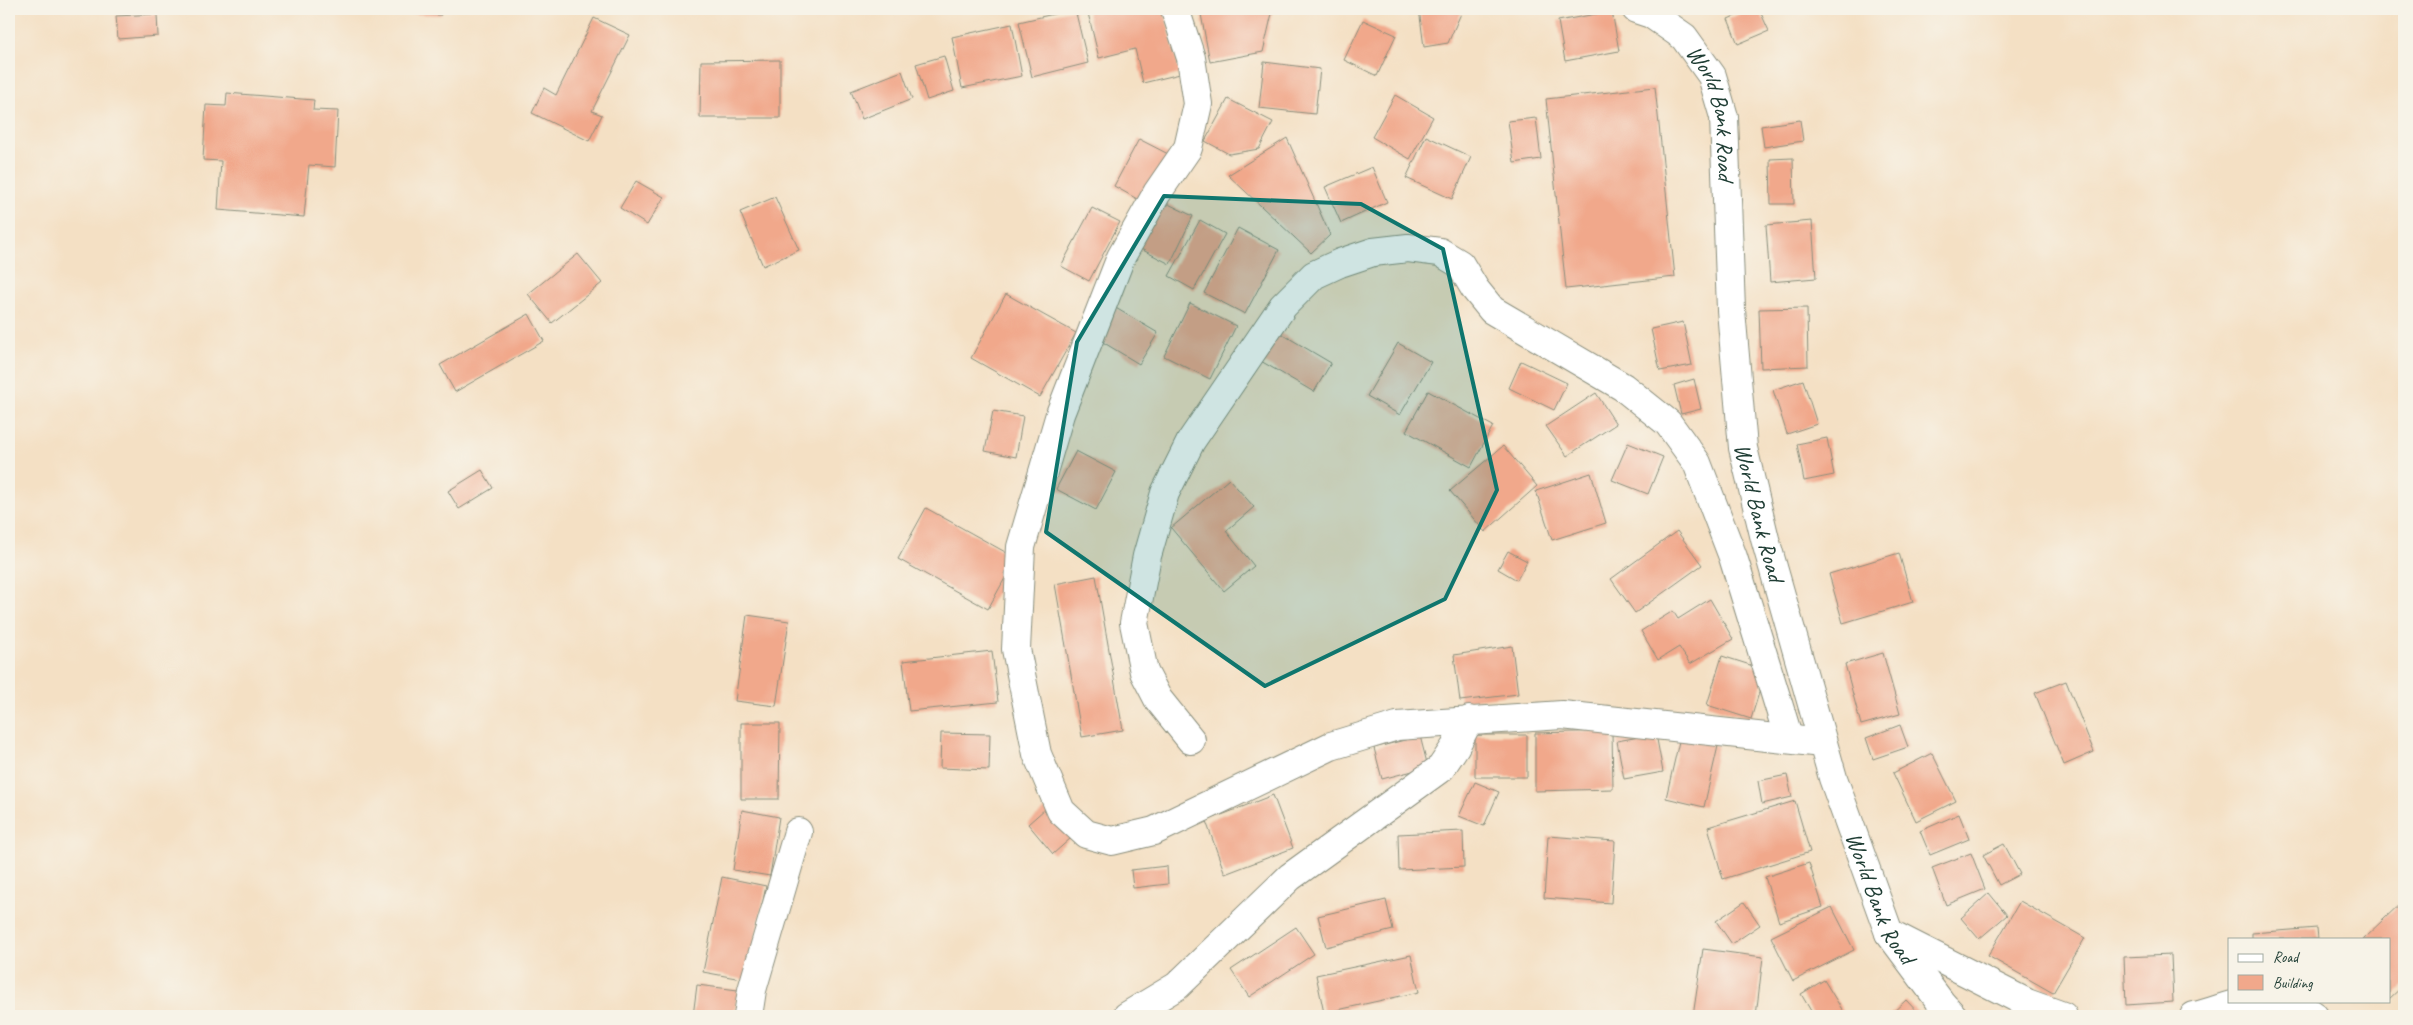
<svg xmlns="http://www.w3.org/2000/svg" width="2413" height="1025" font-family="Caveat,sans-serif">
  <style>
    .building { fill: #f1a88b }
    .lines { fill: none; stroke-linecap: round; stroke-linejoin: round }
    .minor-casing { stroke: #8a8e7c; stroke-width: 30 }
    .primary-casing { stroke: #8a8e7c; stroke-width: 30 }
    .minor { stroke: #fff; stroke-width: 28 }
    .primary { stroke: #fff; stroke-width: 28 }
    .marked { fill: #0f766e; fill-opacity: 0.2; stroke: #0f766e; stroke-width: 4; stroke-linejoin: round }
    .labels { text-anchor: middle; stroke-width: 4.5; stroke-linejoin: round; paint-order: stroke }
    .street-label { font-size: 24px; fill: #1f3d34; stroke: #f7f3e8 }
  </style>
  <rect width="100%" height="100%" fill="#f7f3e8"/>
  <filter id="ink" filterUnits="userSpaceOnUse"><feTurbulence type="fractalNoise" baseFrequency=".02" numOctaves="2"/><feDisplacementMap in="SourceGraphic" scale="10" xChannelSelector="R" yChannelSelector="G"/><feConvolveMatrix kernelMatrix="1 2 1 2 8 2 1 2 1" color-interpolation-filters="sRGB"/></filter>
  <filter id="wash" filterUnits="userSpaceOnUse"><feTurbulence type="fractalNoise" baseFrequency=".0096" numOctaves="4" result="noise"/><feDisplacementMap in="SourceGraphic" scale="20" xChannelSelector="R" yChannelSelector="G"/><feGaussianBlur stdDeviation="1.12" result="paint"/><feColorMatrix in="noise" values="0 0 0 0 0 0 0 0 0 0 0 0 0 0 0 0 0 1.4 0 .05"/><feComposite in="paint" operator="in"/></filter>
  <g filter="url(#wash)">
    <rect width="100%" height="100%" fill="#f4e0c4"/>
    <g id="blocks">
      <path class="building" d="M 389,9 L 441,9 L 441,15 L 388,13 Z
        M 1075,9 L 1088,63 L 1032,77 L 1019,22 Z
        M 1087,9 L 1164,9 L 1180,74 L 1143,83 L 1135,49 L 1099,58 Z
        M 1200,9 L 1273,9 L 1263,52 L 1210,62 Z
        M 1419,9 L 1463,9 L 1448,43 L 1424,47 Z
        M 1751,9 L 1759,9 L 1769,31 L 1738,44 L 1728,19 Z
        M 1612,11 L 1619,51 L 1565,61 L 1558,21 Z
        M 157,14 L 158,36 L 118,39 L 116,16 Z
        M 594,18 L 630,35 L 592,111 L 602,115 L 589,141 L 532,113 L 544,88 L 556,95 Z
        M 1363,20 L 1396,35 L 1377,76 L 1344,60 Z
        M 1012,24 L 1022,76 L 962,88 L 952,37 Z
        M 944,56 L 954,91 L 927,100 L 916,64 Z
        M 780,60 L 780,118 L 700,118 L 701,61 Z
        M 1264,62 L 1320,69 L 1315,114 L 1259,108 Z
        M 902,71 L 912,99 L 862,119 L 851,91 Z
        M 1655,87 L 1675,277 L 1566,289 L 1546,99 Z
        M 227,93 L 314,100 L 313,110 L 338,111 L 335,167 L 309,165 L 304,217 L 218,210 L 221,161 L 203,160 L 206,105 L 226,106 Z
        M 1395,95 L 1433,117 L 1410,159 L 1372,137 Z
        M 1228,99 L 1273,122 L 1259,149 L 1229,154 L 1205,141 Z
        M 1536,118 L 1541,159 L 1514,163 L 1508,121 Z
        M 1800,120 L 1803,141 L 1764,147 L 1761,126 Z
        M 1426,136 L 1471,157 L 1452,199 L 1406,178 Z
        M 1287,138 L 1330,235 L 1311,253 L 1228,175 Z
        M 1139,139 L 1172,156 L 1146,204 L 1114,186 Z
        M 1793,158 L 1794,204 L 1771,204 L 1770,159 Z
        M 1372,167 L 1387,202 L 1341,223 L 1325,187 Z
        M 636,181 L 664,197 L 647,225 L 620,208 Z
        M 775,197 L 799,250 L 763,266 L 740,212 Z
        M 1158,199 L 1193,216 L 1170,264 L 1135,246 Z
        M 1092,208 L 1120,222 L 1089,281 L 1061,266 Z
        M 1200,220 L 1225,234 L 1194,290 L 1169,276 Z
        M 1812,221 L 1816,278 L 1770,282 L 1766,225 Z
        M 1238,228 L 1279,250 L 1245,314 L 1204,293 Z
        M 578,254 L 602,283 L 552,323 L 528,294 Z
        M 1006,294 L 1076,333 L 1040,397 L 971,358 Z
        M 1190,303 L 1236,326 L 1210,379 L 1164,356 Z
        M 1114,307 L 1158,333 L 1139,364 L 1096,338 Z
        M 1807,308 L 1808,366 L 1761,368 L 1759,309 Z
        M 529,314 L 544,341 L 455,392 L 440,365 Z
        M 1683,322 L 1692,365 L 1660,371 L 1651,329 Z
        M 1277,331 L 1331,363 L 1314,392 L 1259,360 Z
        M 1398,343 L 1431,362 L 1400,415 L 1367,396 Z
        M 1521,361 L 1567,383 L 1554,410 L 1509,388 Z
        M 1694,379 L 1701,409 L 1681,414 L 1674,385 Z
        M 1803,380 L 1817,424 L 1787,434 L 1773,390 Z
        M 1428,391 L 1493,426 L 1471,467 L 1406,431 Z
        M 1596,393 L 1616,424 L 1567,456 L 1546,426 Z
        M 993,411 L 1023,416 L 1016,457 L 985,451 Z
        M 1827,438 L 1834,475 L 1804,481 L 1797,444 Z
        M 1628,443 L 1663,457 L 1648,494 L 1612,480 Z
        M 1503,446 L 1537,486 L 1485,532 L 1450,491 Z
        M 1076,451 L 1116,472 L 1096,510 L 1056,489 Z
        M 482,470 L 493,488 L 459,509 L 448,491 Z
        M 1591,473 L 1606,523 L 1552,540 L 1536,491 Z
        M 1229,479 L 1254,507 L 1226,531 L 1254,566 L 1224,591 L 1171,528 Z
        M 926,508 L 1016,558 L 988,609 L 898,559 Z
        M 1677,531 L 1702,565 L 1635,613 L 1611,579 Z
        M 1508,551 L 1527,561 L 1517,580 L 1498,569 Z
        M 1899,553 L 1913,602 L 1843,623 L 1829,574 Z
        M 1096,576 L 1123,730 L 1082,737 L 1055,584 Z
        M 1710,599 L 1733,639 L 1690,664 L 1679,647 L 1658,660 L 1641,631 L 1673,611 L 1678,619 Z
        M 747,615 L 789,621 L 776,706 L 735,701 Z
        M 1512,646 L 1518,694 L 1460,701 L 1454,655 Z
        M 992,651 L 998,702 L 909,711 L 903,661 Z
        M 1883,653 L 1900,714 L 1861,725 L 1845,664 Z
        M 1722,656 L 1766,670 L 1751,719 L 1707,705 Z
        M 2066,681 L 2094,752 L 2064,765 L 2035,693 Z
        M 741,723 L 780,723 L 779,799 L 741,799 Z
        M 1900,725 L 1908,747 L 1873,759 L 1866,738 Z
        M 1612,731 L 1613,789 L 1535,791 L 1535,733 Z
        M 941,733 L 990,734 L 989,770 L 940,768 Z
        M 1656,734 L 1663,772 L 1624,779 L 1617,741 Z
        M 1475,735 L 1527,735 L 1527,777 L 1475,777 Z
        M 1420,736 L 1428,767 L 1382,779 L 1374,748 Z
        M 1680,737 L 1718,746 L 1704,807 L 1666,798 Z
        M 1932,753 L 1956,801 L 1916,821 L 1893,773 Z
        M 1787,775 L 1792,797 L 1762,804 L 1758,781 Z
        M 1475,782 L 1499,792 L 1484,826 L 1459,816 Z
        M 1273,795 L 1293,848 L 1225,874 L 1206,821 Z
        M 1795,801 L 1810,852 L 1723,879 L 1708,827 Z
        M 1045,809 L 1071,838 L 1053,854 L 1028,824 Z
        M 742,810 L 779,817 L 770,876 L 733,870 Z
        M 1959,814 L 1969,839 L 1930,855 L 1920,831 Z
        M 1463,831 L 1464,867 L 1399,870 L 1398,834 Z
        M 1548,836 L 1615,841 L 1611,903 L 1544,898 Z
        M 2004,844 L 2020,874 L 1999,885 L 1983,855 Z
        M 1971,853 L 1985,889 L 1946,905 L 1932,868 Z
        M 1809,863 L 1823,907 L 1779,922 L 1765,877 Z
        M 1167,866 L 1168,884 L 1133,888 L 1131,870 Z
        M 722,877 L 766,886 L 747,980 L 703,972 Z
        M 1989,893 L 2007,915 L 1979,939 L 1961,918 Z
        M 1386,900 L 1393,930 L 1326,947 L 1318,916 Z
        M 2404,900 L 2404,985 L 2389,999 L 2389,939 L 2363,939 Z
        M 2020,901 L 2085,938 L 2053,993 L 1988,956 Z
        M 1744,902 L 1760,925 L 1732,944 L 1716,921 Z
        M 1832,907 L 1854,950 L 1793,981 L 1771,937 Z
        M 1296,927 L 1314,954 L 1249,997 L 1231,970 Z
        M 2317,928 L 2318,939 L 2252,939 L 2252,933 Z
        M 1703,949 L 1763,957 L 1756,1016 L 1693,1016 Z
        M 1411,955 L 1419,992 L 1324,1013 L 1316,975 Z
        M 2171,955 L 2173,1002 L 2126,1005 L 2124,957 Z
        M 1824,980 L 1846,1016 L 1814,1016 L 1801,994 Z
        M 697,985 L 738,990 L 734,1016 L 693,1016 Z
        M 1906,1000 L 1921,1016 L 1889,1016 Z"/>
    </g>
  </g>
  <g filter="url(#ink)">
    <use href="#blocks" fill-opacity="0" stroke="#8a8e7c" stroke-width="1"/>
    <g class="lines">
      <defs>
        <path id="minor" d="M 1175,9 L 1191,58 L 1198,104 L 1188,148 L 1157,193 L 1121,257 L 1060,414 L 1021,547 L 1016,649 L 1037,754 L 1061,811 L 1086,834 L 1112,841 L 1154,831 L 1331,746 L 1397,726 L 1562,715 L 1822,743
          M 1191,740 L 1158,699 L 1144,672 L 1134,623 L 1147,556 L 1165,493 L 1191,441 L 1283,306 L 1314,275 L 1340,263 L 1373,252 L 1408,248 L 1440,252 L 1460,264 L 1475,289 L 1492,310 L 1623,387 L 1668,423 L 1697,463 L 1733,557 L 1789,739
          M 1889,933 L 2027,1003 L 2063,1016
          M 748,1016 L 752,990 L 798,832
          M 1127,1016 L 1177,986 L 1290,877 L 1441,768 L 1455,747 L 1469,720
          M 2194,1016 C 2212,1013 2230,1003 2247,1002 C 2270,999 2296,1002 2314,1016"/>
        <g id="primary">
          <path id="s1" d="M 1636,9 L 1651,14 L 1684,37 L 1712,76 L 1724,117 L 1731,310 L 1743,448 L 1765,539 L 1833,778 L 1889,933 L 1942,1004 L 1953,1016"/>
        </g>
      </defs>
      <use href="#minor" class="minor-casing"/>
      <use href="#primary" class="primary-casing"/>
      <use href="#minor" class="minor"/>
      <use href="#primary" class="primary"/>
    </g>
  </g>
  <path class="marked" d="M 1164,196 L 1361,204 L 1443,249 L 1497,490 L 1445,599 L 1265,686 L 1046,532 L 1077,342 Z"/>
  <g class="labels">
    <g class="street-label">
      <text dy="8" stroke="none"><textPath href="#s1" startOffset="140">World Bank Road</textPath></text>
      <text dy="8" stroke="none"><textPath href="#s1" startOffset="545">World Bank Road</textPath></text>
      <text dy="8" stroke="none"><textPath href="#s1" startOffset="950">World Bank Road</textPath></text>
    </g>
  </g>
  <rect width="2413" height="1025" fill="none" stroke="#f7f3e8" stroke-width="30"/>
  <rect x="2228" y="938" width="162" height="65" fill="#f7f3e8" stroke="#a1aaa0"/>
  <rect x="2238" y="954" width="25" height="8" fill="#ffffff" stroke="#a1aaa0"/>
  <text x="2273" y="962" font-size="15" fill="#1f3d34">Road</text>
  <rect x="2238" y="975" width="25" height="15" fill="#f1a88b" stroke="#a1aaa0"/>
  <text x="2273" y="988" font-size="15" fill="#1f3d34">Building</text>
</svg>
